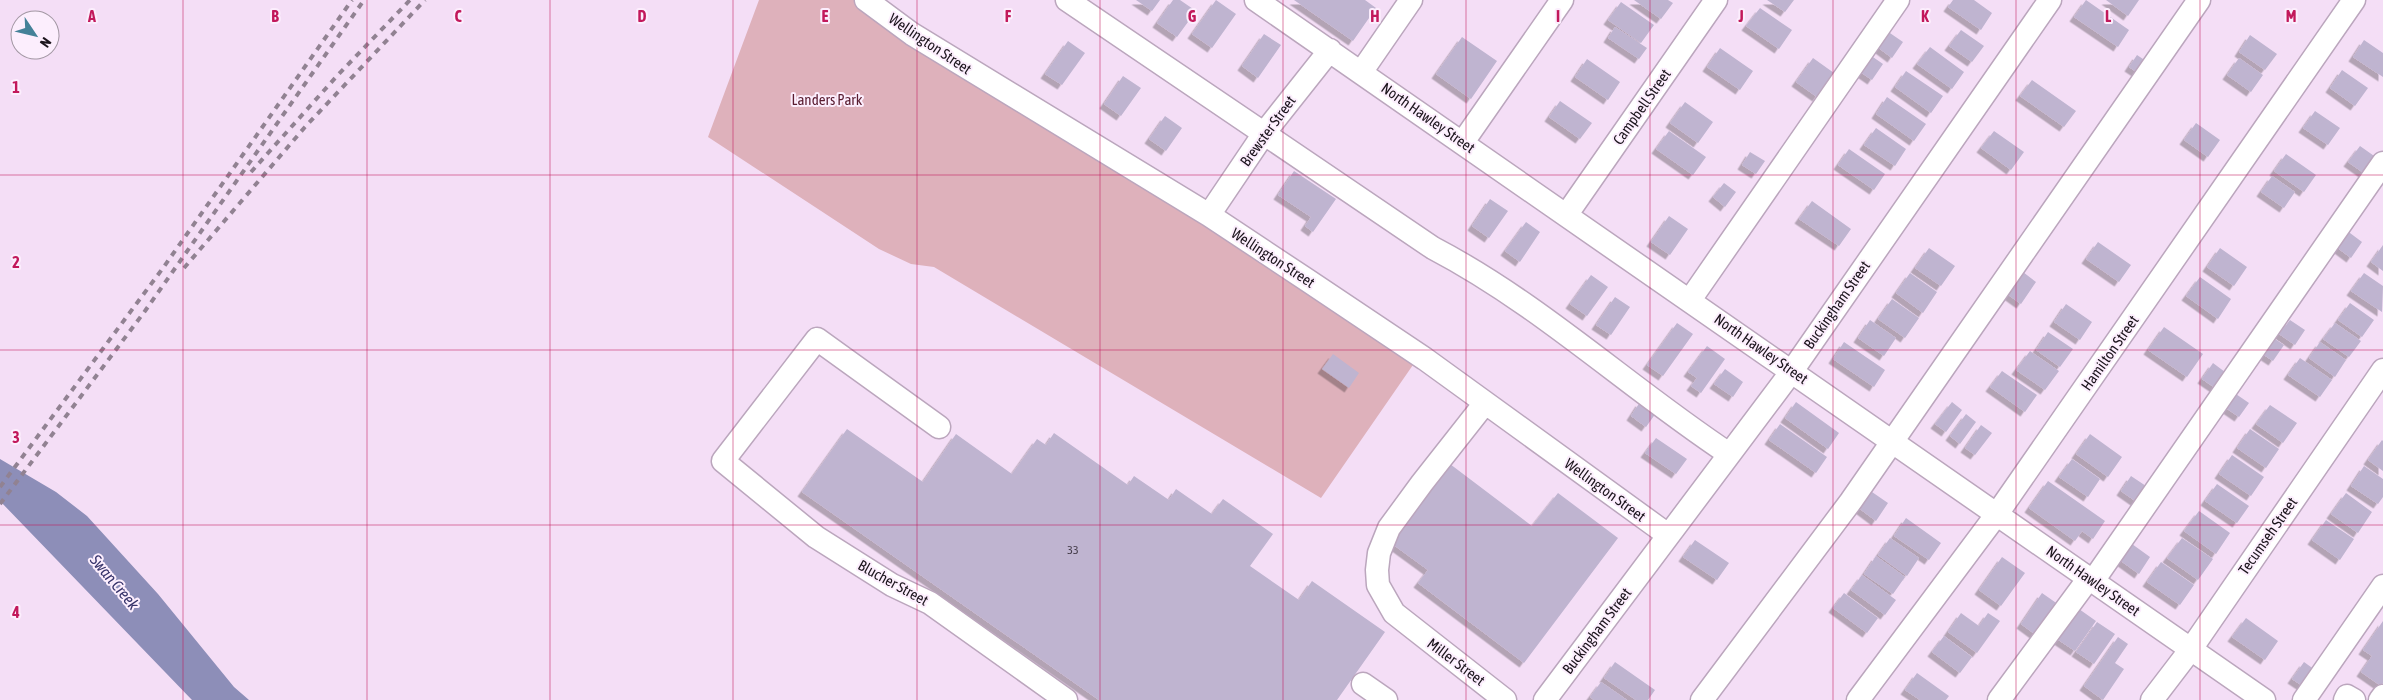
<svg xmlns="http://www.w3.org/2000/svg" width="2383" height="700" font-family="'Asap Condensed',sans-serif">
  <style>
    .green { fill: #deb1bb }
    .water { fill: #8d8eb8 }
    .building { fill: #bfb4d0; filter: url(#shadow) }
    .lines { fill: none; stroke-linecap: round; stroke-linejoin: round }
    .minor-casing { stroke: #bba6bd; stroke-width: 25 }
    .minor { stroke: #fff; stroke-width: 22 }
    .rail { stroke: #918292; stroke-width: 4; stroke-dasharray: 6 6; stroke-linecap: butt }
    .grid { fill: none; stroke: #c2185b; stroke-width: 1; stroke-opacity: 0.55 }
    .labels { text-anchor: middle; stroke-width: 4; stroke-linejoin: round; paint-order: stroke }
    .number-label { font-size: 12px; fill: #443c49 }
    .street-label { font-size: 15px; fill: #1b141c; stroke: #fceefd }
    .park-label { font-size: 15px; fill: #591c30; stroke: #fceefd }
    .water-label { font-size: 16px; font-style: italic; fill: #37346b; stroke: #fceefd }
    .grid-label { font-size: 16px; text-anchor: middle; font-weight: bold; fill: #c2185b; stroke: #fceefd; stroke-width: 4; stroke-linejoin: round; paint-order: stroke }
  </style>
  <defs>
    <filter id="shadow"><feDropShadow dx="-4.5" dy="4.5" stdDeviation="0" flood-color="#0004"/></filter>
  </defs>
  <rect width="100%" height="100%" fill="#f4def6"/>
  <path class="green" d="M 759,0 L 857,0 L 1215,230 L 1415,362 L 1321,498 L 934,267 L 911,264 L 879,249 L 708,137 Z"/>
  <path class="water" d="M 0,459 L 56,492 L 87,516 L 158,594 L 234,687 L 249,700 L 192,700 L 0,501 Z"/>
  <path class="building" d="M 1136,0 L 1160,0 L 1152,11 Z
    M 1173,0 L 1180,0 L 1196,11 L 1177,37 L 1157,23 Z
    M 1216,0 L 1236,14 L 1212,48 L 1192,34 Z
    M 1294,0 L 1365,0 L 1376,8 L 1353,41 Z
    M 1634,0 L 1668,0 L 1673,3 L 1661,19 Z
    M 1767,0 L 1794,0 L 1785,12 Z
    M 1953,0 L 1974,0 L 1992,13 L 1981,30 L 1948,7 Z
    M 2086,0 L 2129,30 L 2118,47 L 2074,17 Z
    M 2106,0 L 2139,0 L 2128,16 Z
    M 1621,2 L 1654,25 L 1641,43 L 1608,20 Z
    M 1760,8 L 1792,30 L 1779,49 L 1746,26 Z
    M 1615,27 L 1647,48 L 1639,59 L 1608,38 Z
    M 1961,30 L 1984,46 L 1972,62 L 1949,46 Z
    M 1887,31 L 1903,42 L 1892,58 L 1876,46 Z
    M 1264,34 L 1281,45 L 1258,78 L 1242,66 Z
    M 2250,35 L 2277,54 L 2265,70 L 2239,52 Z
    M 1462,37 L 1497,61 L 1471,99 L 1436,74 Z
    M 2364,40 L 2383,53 L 2383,77 L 2353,57 Z
    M 1068,41 L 1085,53 L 1062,85 L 1045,74 Z
    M 1930,47 L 1964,72 L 1952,89 L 1917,64 Z
    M 1720,48 L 1753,71 L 1740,90 L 1707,67 Z
    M 1870,55 L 1883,64 L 1872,80 L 1859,71 Z
    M 2137,55 L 2149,63 L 2141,75 L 2129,67 Z
    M 1813,58 L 1834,73 L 1817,97 L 1796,82 Z
    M 2239,58 L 2263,75 L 2251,92 L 2227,75 Z
    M 1587,59 L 1620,82 L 1608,100 L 1575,77 Z
    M 2342,70 L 2368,88 L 2355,106 L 2330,88 Z
    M 1906,71 L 1943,96 L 1931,113 L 1895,87 Z
    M 1123,76 L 1141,88 L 1121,116 L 1104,104 Z
    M 2032,80 L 2076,111 L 2064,127 L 2020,96 Z
    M 1887,97 L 1926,124 L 1914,141 L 1876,114 Z
    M 1560,101 L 1592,123 L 1580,139 L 1549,117 Z
    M 1685,102 L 1713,122 L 1698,143 L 1670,123 Z
    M 2315,111 L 2340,128 L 2328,145 L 2303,128 Z
    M 1165,116 L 1182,128 L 1166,151 L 1149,139 Z
    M 2196,123 L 2220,140 L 2208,157 L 2184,140 Z
    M 1876,128 L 1906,149 L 1895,166 L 1864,145 Z
    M 1669,131 L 1706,157 L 1693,175 L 1656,149 Z
    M 1994,131 L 2024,152 L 2011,170 L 1981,148 Z
    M 2360,146 L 2377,158 L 2365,174 L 2348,162 Z
    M 1849,149 L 1885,174 L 1874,190 L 1838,165 Z
    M 1750,152 L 1765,161 L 1756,174 L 1742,165 Z
    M 2286,154 L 2316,175 L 2304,192 L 2274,171 Z
    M 1294,171 L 1336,199 L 1313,232 L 1305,226 L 1311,217 L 1278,195 Z
    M 2272,176 L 2295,192 L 2284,208 L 2261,192 Z
    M 1724,183 L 1736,192 L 1725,207 L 1713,197 Z
    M 1490,199 L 1508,211 L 1489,238 L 1472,226 Z
    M 1812,201 L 1851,229 L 1839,246 L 1799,219 Z
    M 1669,216 L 1688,229 L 1670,255 L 1651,242 Z
    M 1526,222 L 1540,232 L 1520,262 L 1505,251 Z
    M 2346,230 L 2362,242 L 2351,258 L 2335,246 Z
    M 2098,242 L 2131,265 L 2119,282 L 2086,259 Z
    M 2383,245 L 2383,271 L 2371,262 Z
    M 1929,248 L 1955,266 L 1941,286 L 1915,268 Z
    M 2220,248 L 2247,267 L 2234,286 L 2207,267 Z
    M 2023,272 L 2036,282 L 2021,304 L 2007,294 Z
    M 1910,273 L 1937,292 L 1923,313 L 1896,293 Z
    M 2364,273 L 2383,286 L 2382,312 L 2351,291 Z
    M 1591,275 L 1608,287 L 1587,316 L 1570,304 Z
    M 2200,277 L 2231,299 L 2218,319 L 2186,296 Z
    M 1615,297 L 1630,307 L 1611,335 L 1596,325 Z
    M 1892,299 L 1919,318 L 1905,338 L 1878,319 Z
    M 2350,303 L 2374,320 L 2362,337 L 2338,320 Z
    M 2066,304 L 2092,322 L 2080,340 L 2054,322 Z
    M 1870,320 L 1896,338 L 1884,356 L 1858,338 Z
    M 2290,320 L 2305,330 L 2295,345 L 2279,334 Z
    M 1677,323 L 1693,334 L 1663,376 L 1647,365 Z
    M 2335,323 L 2361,341 L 2349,357 L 2323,339 Z
    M 2164,327 L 2203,354 L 2187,377 L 2148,350 Z
    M 2048,332 L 2073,349 L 2060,367 L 2036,350 Z
    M 2272,337 L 2284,345 L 2273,361 L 2261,353 Z
    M 1844,342 L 1885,370 L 1874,387 L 1833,359 Z
    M 2320,342 L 2346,360 L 2335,377 L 2309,358 Z
    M 1707,346 L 1725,359 L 1701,393 L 1691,386 L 1697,378 L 1688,372 Z
    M 2030,351 L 2059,371 L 2045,390 L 2016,370 Z
    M 1333,354 L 1359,373 L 1349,388 L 1322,369 Z
    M 2300,358 L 2332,380 L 2320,397 L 2288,375 Z
    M 2213,363 L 2229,375 L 2218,390 L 2202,379 Z
    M 1725,369 L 1743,382 L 1733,397 L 1714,384 Z
    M 2002,371 L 2037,395 L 2025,412 L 1990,387 Z
    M 2233,392 L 2249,403 L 2239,417 L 2223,406 Z
    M 1640,402 L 1656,413 L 1646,427 L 1631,416 Z
    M 1796,402 L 1839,433 L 1828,449 L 1785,418 Z
    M 1952,402 L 1962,410 L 1946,432 L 1935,424 Z
    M 2270,405 L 2297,423 L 2283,443 L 2256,424 Z
    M 1966,414 L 1976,422 L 1960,444 L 1950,436 Z
    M 1780,424 L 1827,457 L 1816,473 L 1769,440 Z
    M 1981,425 L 1992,433 L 1975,455 L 1965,448 Z
    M 847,429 L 923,482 L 956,434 L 1012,474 L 1037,439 L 1046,445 L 1054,433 L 1128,485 L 1134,476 L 1169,500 L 1176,489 L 1212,514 L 1223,499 L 1273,534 L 1250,566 L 1299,600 L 1312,581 L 1385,632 L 1337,700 L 1099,700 L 802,492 Z
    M 2250,429 L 2279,449 L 2266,468 L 2237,448 Z
    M 2090,434 L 2122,457 L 2108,477 L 2076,454 Z
    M 1656,438 L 1687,459 L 1676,474 L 1645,453 Z
    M 2382,440 L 2383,441 L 2383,471 L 2368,460 Z
    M 2232,455 L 2264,477 L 2251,496 L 2219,474 Z
    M 2072,459 L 2100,479 L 2088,497 L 2059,477 Z
    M 1450,464 L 1532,526 L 1558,493 L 1618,538 L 1524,663 L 1418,583 L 1428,570 L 1391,543 Z
    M 2364,466 L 2383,479 L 2383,497 L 2378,504 L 2351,486 Z
    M 2131,476 L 2149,488 L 2138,503 L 2121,491 Z
    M 2048,481 L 2105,521 L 2093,539 L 2082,531 L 2075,541 L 2029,508 Z
    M 2217,484 L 2249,506 L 2237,523 L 2205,501 Z
    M 1872,492 L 1888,503 L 1876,521 L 1860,509 Z
    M 2346,493 L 2372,512 L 2358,533 L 2331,514 Z
    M 2199,511 L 2230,533 L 2216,554 L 2184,531 Z
    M 1906,518 L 1941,543 L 1929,560 L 1894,536 Z
    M 2326,520 L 2354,539 L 2340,560 L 2312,540 Z
    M 1890,538 L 1919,558 L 1907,576 L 1878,555 Z
    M 2182,538 L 2213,559 L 2198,580 L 2167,558 Z
    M 1695,540 L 1729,563 L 1717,580 L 1683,557 Z
    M 2132,544 L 2150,557 L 2139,574 L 2121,561 Z
    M 1876,556 L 1905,577 L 1893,594 L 1864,574 Z
    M 2002,557 L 2025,573 L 2001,606 L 1979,590 Z
    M 2161,562 L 2194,585 L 2180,605 L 2147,582 Z
    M 1862,575 L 1896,600 L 1885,615 L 1851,590 Z
    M 1844,593 L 1878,618 L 1867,633 L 1833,608 Z
    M 2042,593 L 2062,607 L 2040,638 L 2021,624 Z
    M 2079,609 L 2096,621 L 2075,651 L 2057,639 Z
    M 1961,613 L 1979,626 L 1988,613 L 2000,621 L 1977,653 L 1948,632 Z
    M 2246,618 L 2278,641 L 2265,660 L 2232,637 Z
    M 2383,621 L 2383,683 L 2381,686 L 2361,672 L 2372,656 L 2363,650 Z
    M 2097,622 L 2115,634 L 2094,664 L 2076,652 Z
    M 1944,636 L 1972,657 L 1960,673 L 1932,652 Z
    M 2118,637 L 2128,644 L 2115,663 L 2124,669 L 2103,700 L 2084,686 Z
    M 1615,662 L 1655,690 L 1648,700 L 1636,700 L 1604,678 Z
    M 2304,662 L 2315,670 L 2304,687 L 2292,679 Z
    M 1917,673 L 1949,696 L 1946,700 L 1920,700 L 1905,690 Z
    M 1601,682 L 1627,700 L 1594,700 L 1590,697 Z"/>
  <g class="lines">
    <defs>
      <path id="minor" d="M 866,0 L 912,34 L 1209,215 L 1307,280 L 1425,359 L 1668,535
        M 1067,0 L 1433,248 C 1540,304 1629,388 1729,454
        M 1256,0 L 2264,700
        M 1362,71 L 1411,0
        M 1463,142 L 1562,0
        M 1567,214 L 1716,0
        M 1209,215 L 1265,132 L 1330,50
        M 1690,300 L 1898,0
        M 1485,403 L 1422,483 L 1389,528 L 1379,553 L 1377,570 L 1378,585 L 1394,613 L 1505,700
        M 939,427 L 817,339 L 723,461 L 816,537 L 892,585 L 930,603 L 1066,700
        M 2093,581 L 2383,163
        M 1363,684 L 1386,700
        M 1545,700 L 1792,371 L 2050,0
        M 1702,700 L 1851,501 L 2199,0
        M 1858,700 L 1997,514 L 2354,0
        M 1999,700 L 2089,578
        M 2152,700 L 2191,649 L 2383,370
        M 2304,700 L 2383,586
        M 2345,700 L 2347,696 L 2354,700
        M 2380,700 L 2383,696"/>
    </defs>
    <use href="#minor" class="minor-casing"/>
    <use href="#minor" class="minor"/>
    <path class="rail" d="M 251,172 L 336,77 L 410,0
      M 184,268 L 305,127 L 425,0
      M 0,487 L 163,268 L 352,0
      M 0,504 L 145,311 L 364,0"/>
  </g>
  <path class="grid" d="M 183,0 L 183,700M 367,0 L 367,700M 550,0 L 550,700M 733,0 L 733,700M 917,0 L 917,700M 1100,0 L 1100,700M 1283,0 L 1283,700M 1466,0 L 1466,700M 1650,0 L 1650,700M 1833,0 L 1833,700M 2016,0 L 2016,700M 2200,0 L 2200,700M 0,175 L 2383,175M 0,350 L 2383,350M 0,525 L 2383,525"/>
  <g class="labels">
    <g class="number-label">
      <text x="1073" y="554">33</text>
    </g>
    <g class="street-label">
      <text transform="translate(930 44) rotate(34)" y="5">Wellington Street</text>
      <text transform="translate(1642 107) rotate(-55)" y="5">Campbell Street</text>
      <text transform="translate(1428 118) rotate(35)" y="5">North Hawley Street</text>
      <text transform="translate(1268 131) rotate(-54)" y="5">Brewster Street</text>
      <text transform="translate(1273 258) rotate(33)" y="5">Wellington Street</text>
      <text transform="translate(1837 305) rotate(-55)" y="5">Buckingham Street</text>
      <text transform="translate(1761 349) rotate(35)" y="5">North Hawley Street</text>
      <text transform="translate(2110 353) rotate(-55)" y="5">Hamilton Street</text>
      <text transform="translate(1605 490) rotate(36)" y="5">Wellington Street</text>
      <text transform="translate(2268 536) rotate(-55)" y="5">Tecumseh Street</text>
      <text transform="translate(2093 581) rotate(35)" y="5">North Hawley Street</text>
      <text transform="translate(893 583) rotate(29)" y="5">Blucher Street</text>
      <text transform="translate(1597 631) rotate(-53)" y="5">Buckingham Street</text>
      <text transform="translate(1456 662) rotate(37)" y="5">Miller Street</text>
    </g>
    <g class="park-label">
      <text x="827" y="105">Landers Park</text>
    </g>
    <g class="water-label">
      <text transform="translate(115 582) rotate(50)" y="6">Swan Creek</text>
    </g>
  </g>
  <g class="grid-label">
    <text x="92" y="22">A</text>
    <text x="275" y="22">B</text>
    <text x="458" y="22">C</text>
    <text x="642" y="22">D</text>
    <text x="825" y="22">E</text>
    <text x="1008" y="22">F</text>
    <text x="1192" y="22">G</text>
    <text x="1375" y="22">H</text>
    <text x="1558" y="22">I</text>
    <text x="1741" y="22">J</text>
    <text x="1925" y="22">K</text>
    <text x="2108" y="22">L</text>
    <text x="2291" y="22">M</text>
    <text x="16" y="93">1</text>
    <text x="16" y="268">2</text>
    <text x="16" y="443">3</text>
    <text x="16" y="618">4</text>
  </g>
  <g transform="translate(35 35) rotate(125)"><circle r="24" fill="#fceefd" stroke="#a297a3"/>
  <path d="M0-4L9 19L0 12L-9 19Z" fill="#448198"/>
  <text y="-8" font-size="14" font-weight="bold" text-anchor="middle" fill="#1b141c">N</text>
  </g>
</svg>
